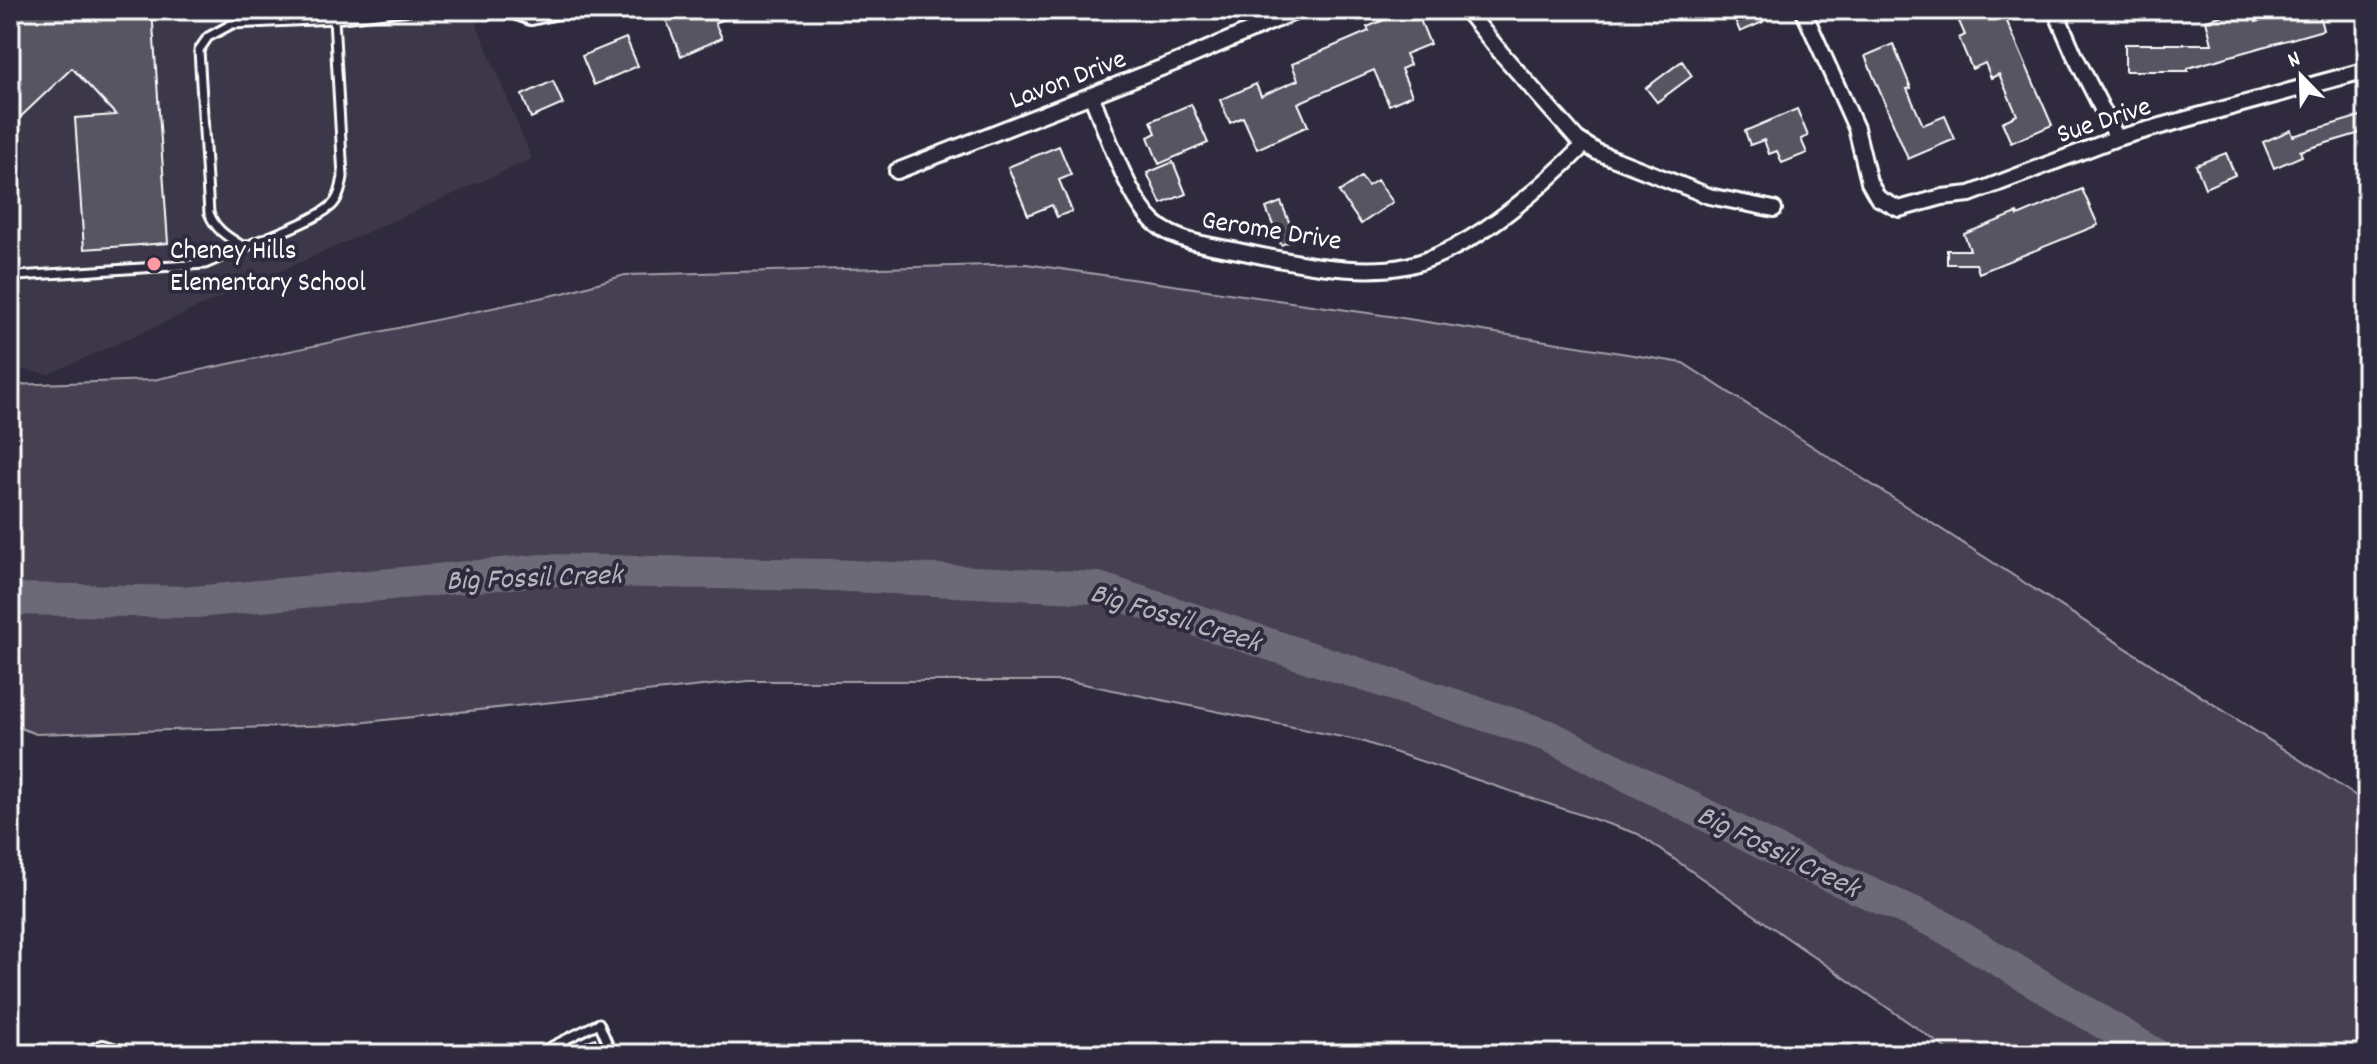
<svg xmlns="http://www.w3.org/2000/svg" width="2377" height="1064" font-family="Dekko,sans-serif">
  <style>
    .built { fill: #3c3749 }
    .green { fill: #464152; stroke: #a2a0a8; stroke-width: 2 }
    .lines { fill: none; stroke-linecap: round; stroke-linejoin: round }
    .river { stroke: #6d6a77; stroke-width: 32 }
    .building { fill: #595564; stroke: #fff; stroke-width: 2 }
    .lane-casing { stroke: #fff; stroke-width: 13 }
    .street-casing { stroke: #fff; stroke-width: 20 }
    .lane { stroke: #2f2a3d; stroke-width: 7 }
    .street { stroke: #2f2a3d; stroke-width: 14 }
    .poi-dot { fill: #ff9aa2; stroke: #2f2a3d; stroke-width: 3 }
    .labels { text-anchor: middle; stroke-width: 8; stroke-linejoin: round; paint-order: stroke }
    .street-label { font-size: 28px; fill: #fff; stroke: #2f2a3d }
    .poi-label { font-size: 28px; fill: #fff; stroke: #2f2a3d; text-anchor: start }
    .water-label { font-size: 30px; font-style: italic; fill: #b6b4bb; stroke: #2f2a3d }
  </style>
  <rect width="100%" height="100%" fill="#2f2a3d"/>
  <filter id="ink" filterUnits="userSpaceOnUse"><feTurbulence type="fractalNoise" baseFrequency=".0125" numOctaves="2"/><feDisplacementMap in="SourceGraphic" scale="16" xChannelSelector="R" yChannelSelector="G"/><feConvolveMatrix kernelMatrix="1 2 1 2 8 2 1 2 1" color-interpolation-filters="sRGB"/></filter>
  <g filter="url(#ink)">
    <path class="built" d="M 10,10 L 471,10 L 532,159 L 49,374 L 10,368 Z"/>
    <path class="green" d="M 1026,264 L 1396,317 L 1683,363 L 2367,803 L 2367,1054 L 1954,1054 L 1638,834 L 1361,741 L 1069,681 L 749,681 L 338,725 L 36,734 L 10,724 L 10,385 L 153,380 L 563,293 L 625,275 Z"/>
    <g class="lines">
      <path class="river" d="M 10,599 L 195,602 L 543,570 L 830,575 L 1098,588 L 1549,736 L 1803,864 L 1937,923 L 2155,1054"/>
    </g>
    <path class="building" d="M 10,10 L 152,10 L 168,243 L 84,249 L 75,118 L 116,115 L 72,68 L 10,127 Z
      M 662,10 L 746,10 L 715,23 L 722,38 L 681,56 Z
      M 1408,10 L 1416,10 L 1430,44 L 1405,54 L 1410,65 L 1401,69 L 1412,95 L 1389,105 L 1374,70 L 1298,103 L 1308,126 L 1257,149 L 1243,117 L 1230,123 L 1220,100 L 1256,84 L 1261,96 L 1298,80 L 1292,64 L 1369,31 L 1367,27 Z
      M 1731,10 L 1758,10 L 1763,22 L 1740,32 Z
      M 1954,10 L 2002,10 L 2052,125 L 2011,143 L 2002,122 L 2017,115 L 1999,74 L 1991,78 L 1985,63 L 1972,69 L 1959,38 L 1965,35 Z
      M 2244,10 L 2253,10 L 2256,22 L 2302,10 L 2318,10 L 2323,30 L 2188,68 L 2188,71 L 2125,71 L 2125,44 L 2212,44 L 2206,20 Z
      M 626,38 L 638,66 L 594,85 L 582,56 Z
      M 1893,44 L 1911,88 L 1907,89 L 1923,125 L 1945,116 L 1955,139 L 1908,159 L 1865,56 Z
      M 1682,61 L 1692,76 L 1657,102 L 1646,88 Z
      M 553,81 L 563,104 L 531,118 L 522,95 Z
      M 1191,104 L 1208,143 L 1159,164 L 1148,137 L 1156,133 L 1151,121 Z
      M 1797,109 L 1808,136 L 1801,139 L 1807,153 L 1782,163 L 1777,151 L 1769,154 L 1764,140 L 1750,145 L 1745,131 Z
      M 2367,114 L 2367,131 L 2300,151 L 2302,156 L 2274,168 L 2263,142 L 2291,130 L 2293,136 Z
      M 1059,146 L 1071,175 L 1059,180 L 1072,211 L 1057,217 L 1052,205 L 1028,215 L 1008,167 Z
      M 2226,153 L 2235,175 L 2205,188 L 2196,165 Z
      M 1173,162 L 1186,194 L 1161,204 L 1147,173 Z
      M 1361,177 L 1368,186 L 1377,180 L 1393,202 L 1361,224 L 1339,192 Z
      M 2082,189 L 2098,225 L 1979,273 L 1976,264 L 1947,264 L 1947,250 L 1970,250 L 1964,234 L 2017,213 L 2018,216 Z
      M 1281,202 L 1296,239 L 1281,245 L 1266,208 Z
      M 595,1038 L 602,1054 L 559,1054 Z"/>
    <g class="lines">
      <defs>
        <path id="lane" d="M 334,19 L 343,177 C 341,188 339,199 331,206 C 314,221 265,238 244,247 C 228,237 216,231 209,213 L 199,50 L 208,37 L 232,24 L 334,19 L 411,10
          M 17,276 L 205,264 L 244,247
          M 536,1054 L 599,1023 L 612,1054"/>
        <path id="street" d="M 511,10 L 531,17 L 562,10
          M 1466,10 L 1501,53 L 1577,139 L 1597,152 L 1709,196 L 1774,209
          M 1803,10 L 1856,128 L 1869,182 L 1878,198 L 1899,209 L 1942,197 L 1970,194 L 2117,138 L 2367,70
          M 2055,10 L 2074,54 L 2117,138
          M 1091,95 C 1106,130 1124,187 1148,216 C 1170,243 1211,245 1243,252 C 1290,262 1358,276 1406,266 C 1469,252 1540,189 1585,144
          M 897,171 L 1184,59 L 1299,10
          M 89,1054 L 103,1048 L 123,1054"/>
      </defs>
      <use href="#lane" class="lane-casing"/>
      <use href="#street" class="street-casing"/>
      <use href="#lane" class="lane"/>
      <use href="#street" class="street"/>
    </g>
  </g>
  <circle class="poi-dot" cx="154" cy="264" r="8"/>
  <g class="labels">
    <g class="street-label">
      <text transform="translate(1067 77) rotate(-21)" y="10">Lavon Drive</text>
      <text transform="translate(2103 118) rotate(-18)" y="10">Sue Drive</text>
      <text transform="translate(1272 228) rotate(9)" y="10">Gerome Drive</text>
    </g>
    <g class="poi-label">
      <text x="170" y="258">Cheney Hills<tspan x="170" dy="32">Elementary School</tspan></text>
    </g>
    <g class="water-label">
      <text transform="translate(534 576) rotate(-2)" y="10">Big Fossil Creek</text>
      <text transform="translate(1176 616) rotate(17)" y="10">Big Fossil Creek</text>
      <text transform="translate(1779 850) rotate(26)" y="10">Big Fossil Creek</text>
    </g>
  </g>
  <rect width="2377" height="1064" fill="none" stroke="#2f2a3d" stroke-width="40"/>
  <rect x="20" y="20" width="2337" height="1024" fill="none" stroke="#fff" stroke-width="3" filter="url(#ink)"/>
  <g transform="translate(2301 76) rotate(337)" stroke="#2f2a3d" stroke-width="6" paint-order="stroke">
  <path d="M0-6L14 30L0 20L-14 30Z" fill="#ffffff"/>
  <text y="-12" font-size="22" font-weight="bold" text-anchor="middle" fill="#ffffff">N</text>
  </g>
</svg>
